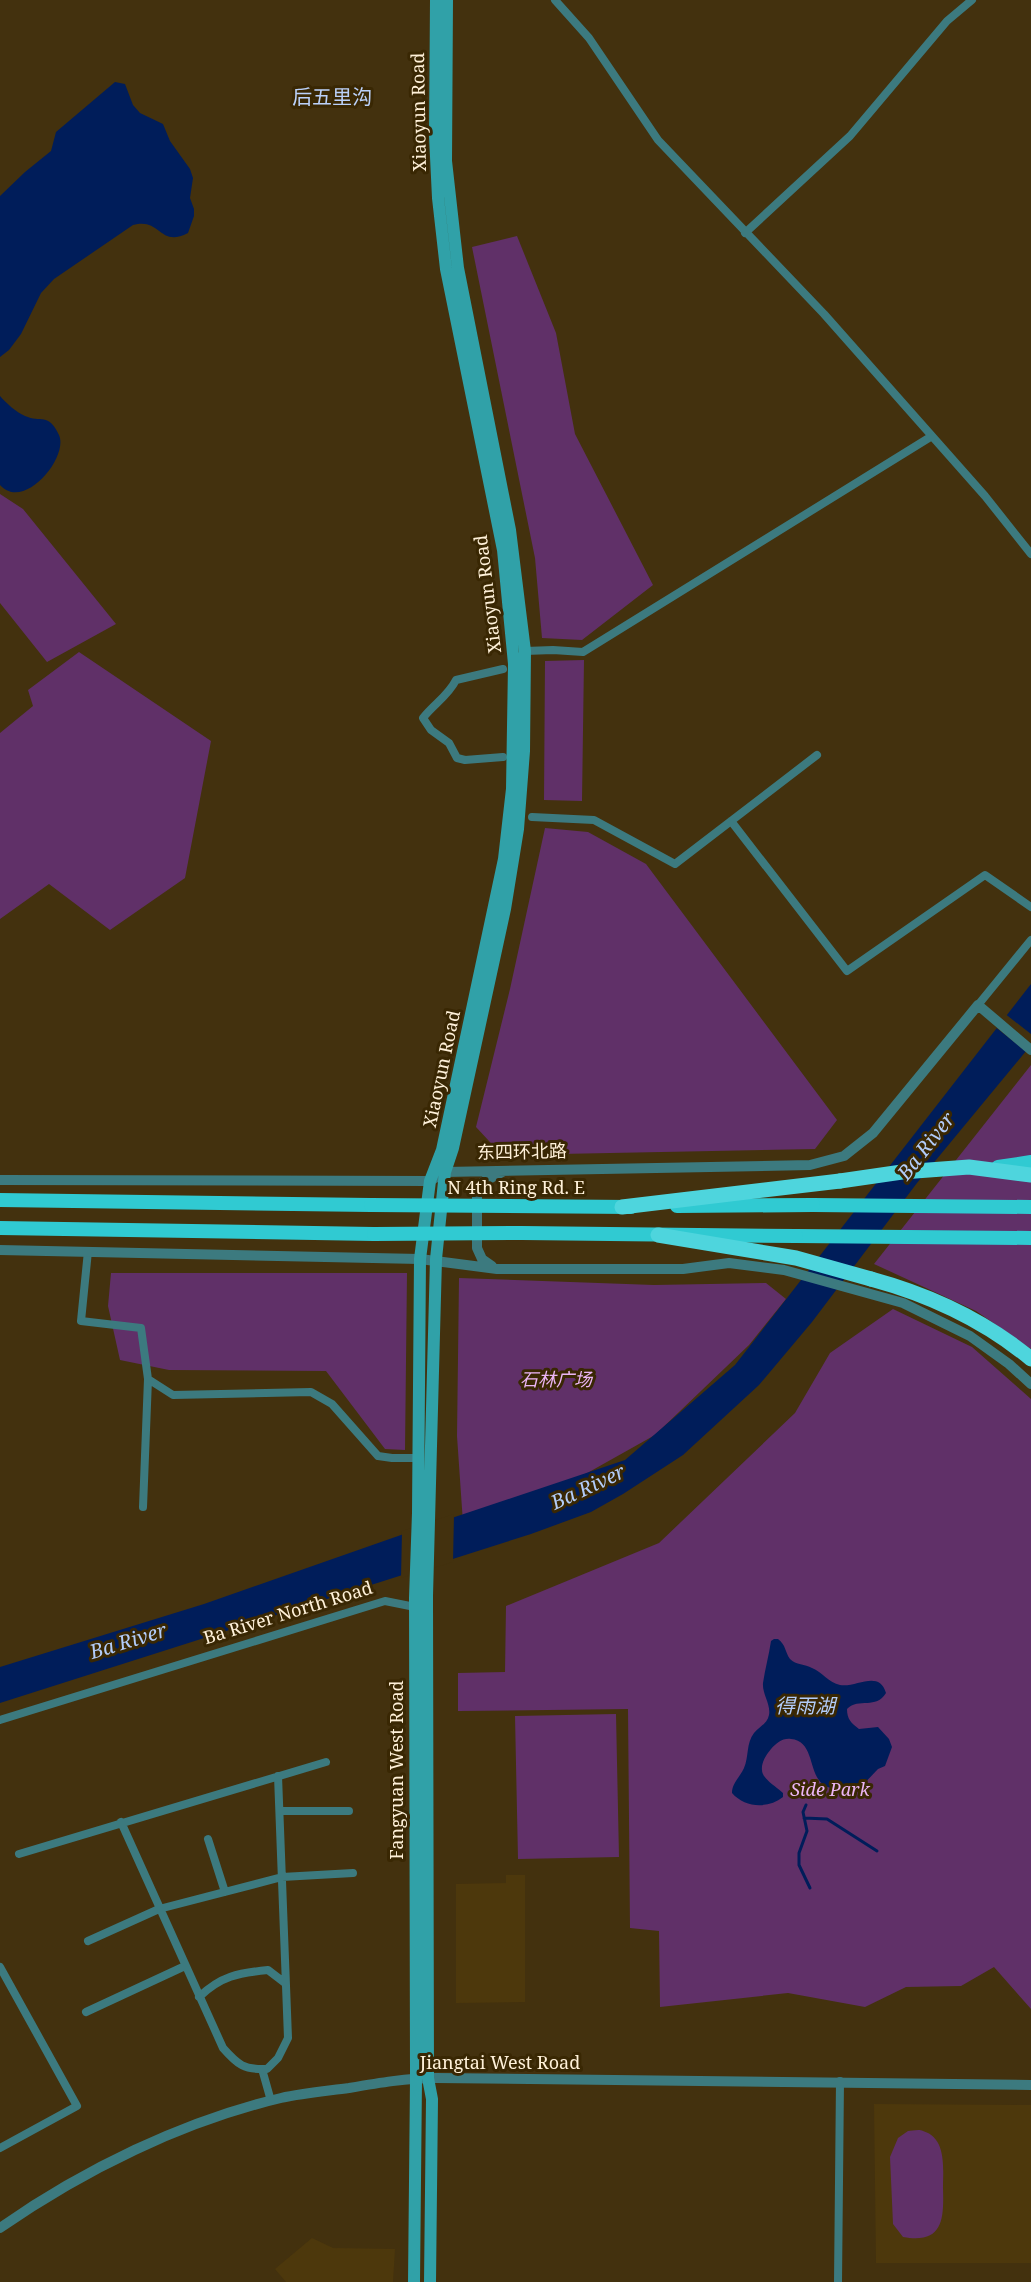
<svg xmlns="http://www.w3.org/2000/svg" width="1031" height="2282" font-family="'Noto Serif','Noto Sans SC',serif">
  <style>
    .built { fill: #4d380c }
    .green { fill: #603068 }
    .water { fill: #001d5a }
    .pier { fill: #43310e }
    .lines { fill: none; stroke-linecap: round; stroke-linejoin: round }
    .stream { stroke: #001d5a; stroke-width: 3 }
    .minor { stroke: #3c7a7f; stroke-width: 8 }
    .tertiary { stroke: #3c7a7f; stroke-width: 10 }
    .secondary { stroke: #30a1a8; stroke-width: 12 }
    .trunk { stroke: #30cad2; stroke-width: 14 }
    .motorway { stroke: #4ed5dd; stroke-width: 15 }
    .trunk-bridge { stroke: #30cad2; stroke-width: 14 }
    .motorway-bridge { stroke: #4ed5dd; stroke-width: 15 }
    .labels { text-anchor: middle; stroke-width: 6; stroke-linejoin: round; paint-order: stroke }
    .street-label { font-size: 18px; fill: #fff1d9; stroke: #392703 }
    .park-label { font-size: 18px; font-style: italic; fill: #ebb5f5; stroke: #392703 }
    .neighbourhood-label { font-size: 20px; fill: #bbd1f9; stroke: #392703 }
    .water-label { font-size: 20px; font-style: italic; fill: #b2ccf9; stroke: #392703 }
  </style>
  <rect width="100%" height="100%" fill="#43310e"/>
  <path class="built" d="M 506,1875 L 525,1875 L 525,2002 L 456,2003 L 456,1884 L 506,1883 Z
    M 874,2104 L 1031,2105 L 1031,2263 L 876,2263 Z
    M 312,2238 L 333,2248 L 395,2249 L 393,2282 L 286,2282 L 275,2269 Z"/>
  <path class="green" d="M 517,236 L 556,333 L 575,434 L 653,585 L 582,640 L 542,638 L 535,558 L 472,247 Z
    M 0,494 L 23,509 L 116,624 L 47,662 L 0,603 Z
    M 79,652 L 211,741 L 185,878 L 110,930 L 49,884 L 0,919 L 0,733 L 33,706 L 28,690 Z
    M 584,660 L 582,801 L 544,800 L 545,661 Z
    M 545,828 L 588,832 L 646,864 L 837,1120 L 815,1149 L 502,1155 L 476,1127 L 510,989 Z
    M 1031,1065 L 1031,1349 L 976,1311 L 874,1264 Z
    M 111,1273 L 407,1273 L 405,1450 L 385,1449 L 326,1371 L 169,1370 L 120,1360 L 108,1306 Z
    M 459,1278 L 654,1285 L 766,1283 L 786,1299 L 749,1345 L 655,1435 L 573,1481 L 463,1523 L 457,1436 Z
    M 893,1309 L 972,1347 L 1031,1399 L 1031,2009 L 994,1967 L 961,1986 L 906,1987 L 865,2007 L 788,1993 L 660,2007 L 659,1931 L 630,1928 L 628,1709 L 458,1711 L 458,1673 L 505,1672 L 506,1606 L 659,1543 L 795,1413 L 830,1353 Z
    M 616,1714 L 619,1857 L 518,1859 L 515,1716 Z
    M 908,2131 C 912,2131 919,2129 923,2131 C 947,2138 943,2169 943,2188 C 944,2220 943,2244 903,2237 L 893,2224 L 890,2157 L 898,2138 Z"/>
  <path class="water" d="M 115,82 L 125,84 L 133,105 L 140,113 L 163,124 L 170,141 L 190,169 L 193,178 L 190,198 L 194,209 L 194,216 L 188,233 C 159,248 161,217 133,225 L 54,279 L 41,293 L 21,334 L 9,350 L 0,357 L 0,196 L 25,172 L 51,151 L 56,132 Z
    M 0,396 C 6,403 16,412 25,416 C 41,423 48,412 59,435 C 69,457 24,512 0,485 Z
    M 1031,984 L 1031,1045 L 917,1183 L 812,1322 L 759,1385 L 683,1455 L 623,1494 L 591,1512 L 531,1534 L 0,1703 L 0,1667 L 204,1604 L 401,1535 L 625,1460 L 735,1365 Z
    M 774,1639 L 778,1639 C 786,1645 785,1652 790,1659 C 796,1665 805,1664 812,1668 C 822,1672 829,1683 840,1685 C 856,1688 879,1669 886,1693 C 876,1710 859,1697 847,1709 C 847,1719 851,1723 859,1729 L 878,1727 L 889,1739 L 892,1747 L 885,1766 L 878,1769 L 859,1789 C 848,1785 834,1792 824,1785 C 808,1775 815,1741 791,1739 C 782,1738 777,1743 771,1749 C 767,1754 761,1762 762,1770 C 762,1779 777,1787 783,1793 L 783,1797 C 768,1809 745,1808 732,1793 C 732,1783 740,1777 744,1768 C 749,1757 746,1743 754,1733 C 760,1726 767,1724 769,1715 C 771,1704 762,1694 763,1683 C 765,1669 769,1655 771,1641 Z"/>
  <path class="pier" d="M 1004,1013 L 1031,1034 L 1031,1050 L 1028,1053 L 994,1026 Z
    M 454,1514 L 453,1562 L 401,1578 L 402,1531 Z"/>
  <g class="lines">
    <path class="stream" d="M 806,1805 L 803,1812 L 807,1831 L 799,1853 L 799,1865 L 810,1888
      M 804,1818 L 827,1819 L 877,1851"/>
    <path class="minor" d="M 555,0 L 589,38 L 658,140 L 824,314 L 985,496 L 1031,554
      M 745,233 L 850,136 L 947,21 L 972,0
      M 525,651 L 553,650 L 583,652 L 932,436
      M 503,669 L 456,680 C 448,696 434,704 423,718 L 431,730 L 449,743 L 457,758 L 465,760 L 503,757
      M 532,817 L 594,820 L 675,864 L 817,755
      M 731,821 L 847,971 L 985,875 L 1031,907
      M 978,1005 L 1031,940
      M 88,1251 L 81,1321 L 141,1328 L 148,1379 L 173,1395 L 311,1392 L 332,1404 L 378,1456 L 392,1458 L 418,1458
      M 143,1507 L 148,1379
      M 0,1720 L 385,1601 L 415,1607
      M 280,1811 L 349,1811
      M 121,1822 L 223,2048 C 238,2065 244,2070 267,2069 L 278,2058 L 288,2038 L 278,1776
      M 208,1839 L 225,1892
      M 19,1854 L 326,1762
      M 88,1941 L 159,1909 L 282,1877 L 353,1873
      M 0,1967 L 77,2106 L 0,2148
      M 199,1997 C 221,1976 238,1973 268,1970 L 285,1983
      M 86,2012 L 185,1966
      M 262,2069 L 271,2101
      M 838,2282 L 840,2081"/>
    <path class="tertiary" d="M 0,1180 L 430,1181 L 445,1172 L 810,1165 L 844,1156 L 873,1133 L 978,1005 L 1031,1050
      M 0,1250 L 420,1259 L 497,1269 L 683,1269 L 729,1263 L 784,1270 L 903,1303 L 970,1336 L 1009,1364 L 1031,1384
      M 492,1266 L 482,1259 L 477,1248 L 477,1192 L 483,1182 L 504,1171
      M 0,2228 C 83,2170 183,2121 281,2098 C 304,2093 327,2091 349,2088 C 378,2083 407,2078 436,2078 L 1031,2085"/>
    <path class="secondary" d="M 414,2282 L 416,2079 L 415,1598 L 418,1513 L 420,1259 L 430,1181 L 442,1150 L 504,859 L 512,789 L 514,664 L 503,550 L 446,269 L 438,198 L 435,136 L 436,0
      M 430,2282 L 432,2099 L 428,2078 L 427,1596 L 436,1259 L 445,1172 L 453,1148 L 505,909 L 518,829 L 524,751 L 525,651 L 510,530 L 458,268 L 446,161 L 447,0"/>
    <path class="trunk" d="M 998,1167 L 1031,1162
      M 0,1200 L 371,1205
      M 813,1205 L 1031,1207
      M 0,1228 L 374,1234
      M 796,1236 L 1031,1238"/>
    <path class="motorway" d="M 840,1181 L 902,1172 L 969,1167 L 1031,1175
      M 871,1279 C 930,1295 984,1320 1031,1359"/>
    <path class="trunk-bridge" d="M 371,1205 L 631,1207
      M 677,1206 L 813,1205
      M 374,1234 L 522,1233 L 796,1236"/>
    <path class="motorway-bridge" d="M 622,1207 L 840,1181
      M 658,1235 L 796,1258 L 871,1279"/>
  </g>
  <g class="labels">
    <g class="street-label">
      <text transform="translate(419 112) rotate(-91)" y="6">Xiaoyun Road</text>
      <text transform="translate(488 594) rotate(-97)" y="6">Xiaoyun Road</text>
      <text transform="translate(442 1069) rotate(-78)" y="6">Xiaoyun Road</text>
      <text transform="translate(522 1152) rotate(-1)" y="6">东四环北路</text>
      <text x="516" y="1194">N 4th Ring Rd. E</text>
      <text transform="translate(288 1613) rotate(-17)" y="6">Ba River North Road</text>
      <text transform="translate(397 1770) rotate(-90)" y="6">Fangyuan West Road</text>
      <text x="500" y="2069">Jiangtai West Road</text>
    </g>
    <g class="park-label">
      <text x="556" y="1386">石林广场</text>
      <text x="830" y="1796">Side Park</text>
    </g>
    <g class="neighbourhood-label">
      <text x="332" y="104">后五里沟</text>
    </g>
    <g class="water-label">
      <text transform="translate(926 1146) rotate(-52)" y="7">Ba River</text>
      <text transform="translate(588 1487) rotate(-25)" y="7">Ba River</text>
      <text transform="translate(128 1641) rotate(-17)" y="7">Ba River</text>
      <text x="805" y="1713">得雨湖</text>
    </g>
  </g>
</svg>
